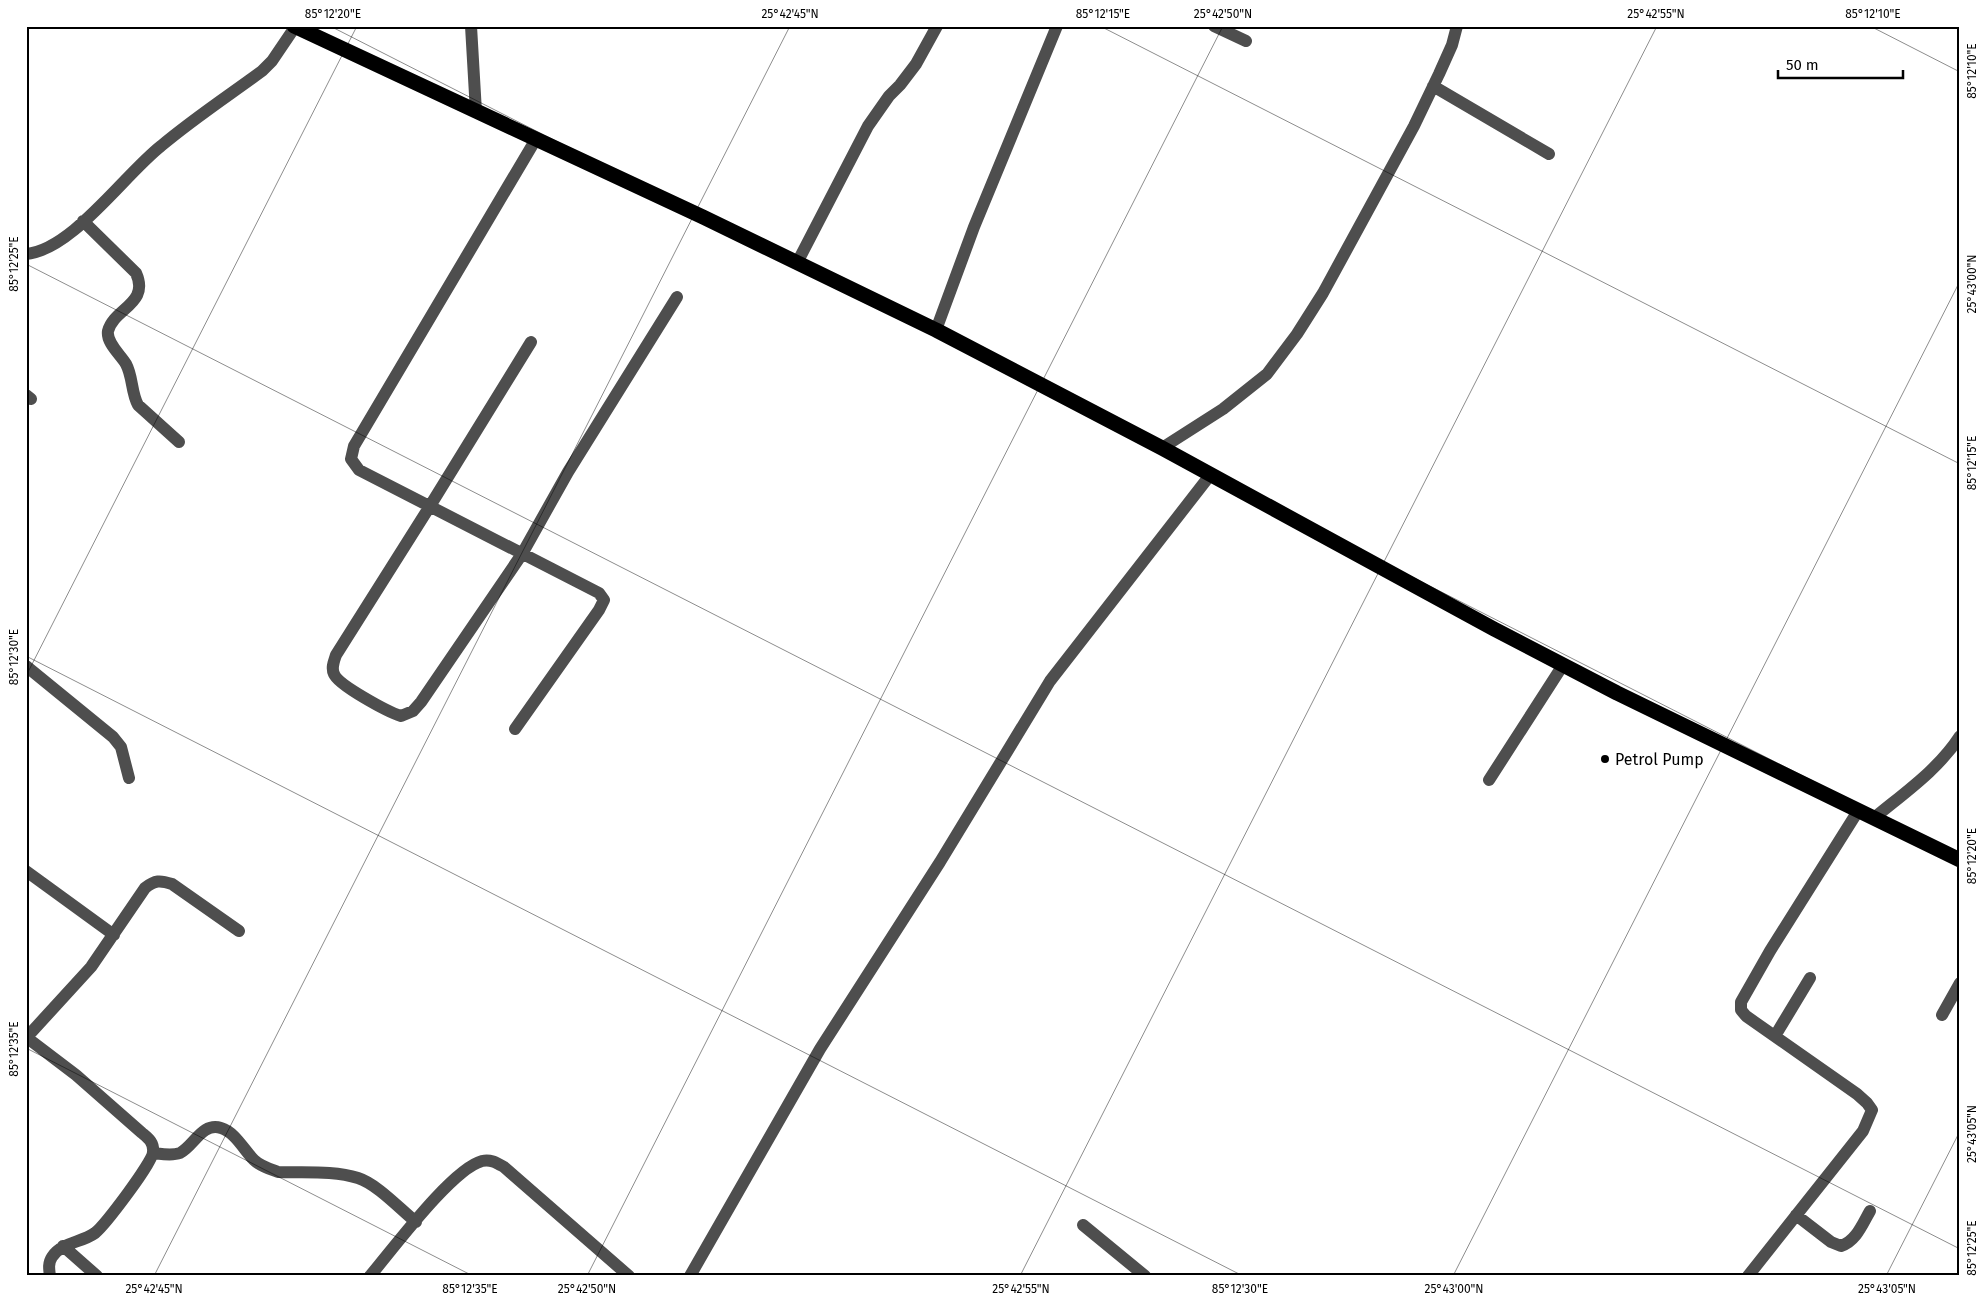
<svg xmlns="http://www.w3.org/2000/svg" width="1986" height="1302" font-family="'Fira Sans',sans-serif">
  <style>
    .lines { fill: none; stroke-linecap: round; stroke-linejoin: round }
    .minor { stroke: #4e4e4e; stroke-width: 12 }
    .highway { stroke: #000; stroke-width: 15 }
    .ticks { fill: none; stroke: #000; stroke-width: 1; stroke-opacity: 0.45 }
    .poi-dot { fill: #000; stroke: #fff; stroke-width: 2 }
    .labels { text-anchor: middle; stroke-width: 4; stroke-linejoin: round; paint-order: stroke }
    .poi-label { font-size: 16px; fill: #000; stroke: #fff; text-anchor: start }
    .neatline { fill: none; stroke: #000; stroke-width: 2 }
    .ticks-label { font-size: 12px; text-anchor: middle; fill: #000 }
  </style>
  <rect width="100%" height="100%" fill="#fff"/>
  <g class="lines">
    <path class="minor" d="M 471,26 L 476,112
      M 1214,26 L 1246,41
      M 1433,86 L 1549,154
      M 83,221 L 136,273 C 150,304 114,308 108,331 C 106,343 121,355 126,364 C 133,377 131,392 138,405 L 179,442
      M 26,254 C 72,250 124,175 161,146 C 193,119 228,96 262,71 L 272,61 L 295,27
      M 797,263 L 868,126 L 889,96 L 900,85 L 916,64 L 937,26
      M 936,330 L 974,227 L 1057,26
      M 531,342 L 430,506 L 336,655 C 334,661 331,668 334,674 C 338,685 388,712 401,716 L 413,711 L 421,702 L 522,554 L 568,472 L 677,297
      M 26,395 L 31,399
      M 1162,448 L 1223,409 L 1267,374 L 1297,334 L 1323,293 L 1414,126 L 1439,74 L 1452,45 L 1457,26
      M 26,666 L 113,737 L 121,747 L 129,778
      M 515,729 L 599,610 L 604,600 L 599,593 L 359,470 L 351,459 L 354,446 L 536,139
      M 1489,780 L 1563,665
      M 1874,818 C 1904,793 1938,770 1960,736
      M 26,871 L 114,935
      M 1942,1015 L 1960,983
      M 1775,1036 L 1810,978
      M 26,1037 L 76,1075 L 142,1133 C 148,1138 154,1142 153,1152 C 153,1162 105,1225 95,1233 C 81,1243 62,1242 52,1257 C 48,1263 49,1269 50,1276
      M 27,1037 L 91,967 L 145,888 C 155,880 160,880 172,884 L 239,931
      M 153,1153 C 162,1154 172,1156 180,1153 C 194,1146 202,1122 221,1128 C 235,1132 244,1150 254,1160 C 260,1166 270,1169 278,1172 C 303,1173 334,1170 358,1178 C 377,1184 400,1209 416,1222
      M 1796,1215 L 1831,1242 L 1841,1246 C 1856,1241 1862,1225 1870,1211
      M 1083,1225 L 1145,1276
      M 63,1246 L 97,1276
      M 370,1276 C 393,1249 452,1169 482,1161 C 491,1159 497,1163 504,1167 L 629,1276
      M 690,1276 L 820,1049 L 940,862 L 1050,681 L 1211,474
      M 1748,1276 L 1863,1131 L 1872,1110 L 1867,1103 L 1857,1094 L 1746,1016 L 1741,1010 L 1741,1002 L 1770,951 L 1858,811"/>
    <path class="highway" d="M 294,26 L 703,217 L 936,330 L 1162,448 L 1494,629 L 1617,693 L 1960,860"/>
  </g>
  <path class="ticks" d="M 330,26 L 1960,856M 1100,26 L 1960,464M 1870,26 L 1960,72M 26,264 L 1960,1249M 26,656 L 1243,1276M 26,676 L 357,26M 26,1048 L 473,1276M 154,1276 L 790,26M 587,1276 L 1223,26M 1020,1276 L 1657,26M 1453,1276 L 1960,281M 1886,1276 L 1960,1131"/>
  <circle class="poi-dot" cx="1605" cy="759" r="5"/>
  <g class="labels">
    <g class="poi-label">
      <text x="1615" y="765">Petrol Pump</text>
    </g>
  </g>
  <rect width="1986" height="1302" fill="none" stroke="#ffffff" stroke-width="55"/>
  <path d="M1778 70v8h125v-8" fill="none" stroke="#000000" stroke-width="2.5"/>
  <text x="1786" y="70" font-size="15" fill="#000000" stroke="#ffffff" stroke-width="4" paint-order="stroke">50 m</text>
  <rect x="28" y="28" width="1930" height="1246" class="neatline"/>
  <g class="ticks-label">
    <text x="333" y="18">85°12'20"E</text>
    <text x="790" y="18">25°42'45"N</text>
    <text x="1103" y="18">85°12'15"E</text>
    <text x="1223" y="18">25°42'50"N</text>
    <text x="1656" y="18">25°42'55"N</text>
    <text x="1873" y="18">85°12'10"E</text>
    <text transform="translate(1972 71) rotate(-90)" y="4">85°12'10"E</text>
    <text transform="translate(14 264) rotate(-90)" y="4">85°12'25"E</text>
    <text transform="translate(1972 284) rotate(-90)" y="4">25°43'00"N</text>
    <text transform="translate(1972 463) rotate(-90)" y="4">85°12'15"E</text>
    <text transform="translate(14 657) rotate(-90)" y="4">85°12'30"E</text>
    <text transform="translate(1972 856) rotate(-90)" y="4">85°12'20"E</text>
    <text transform="translate(14 1049) rotate(-90)" y="4">85°12'35"E</text>
    <text transform="translate(1972 1134) rotate(-90)" y="4">25°43'05"N</text>
    <text transform="translate(1972 1248) rotate(-90)" y="4">85°12'25"E</text>
    <text x="154" y="1293">25°42'45"N</text>
    <text x="470" y="1293">85°12'35"E</text>
    <text x="587" y="1293">25°42'50"N</text>
    <text x="1021" y="1293">25°42'55"N</text>
    <text x="1240" y="1293">85°12'30"E</text>
    <text x="1454" y="1293">25°43'00"N</text>
    <text x="1887" y="1293">25°43'05"N</text>
  </g>
</svg>
